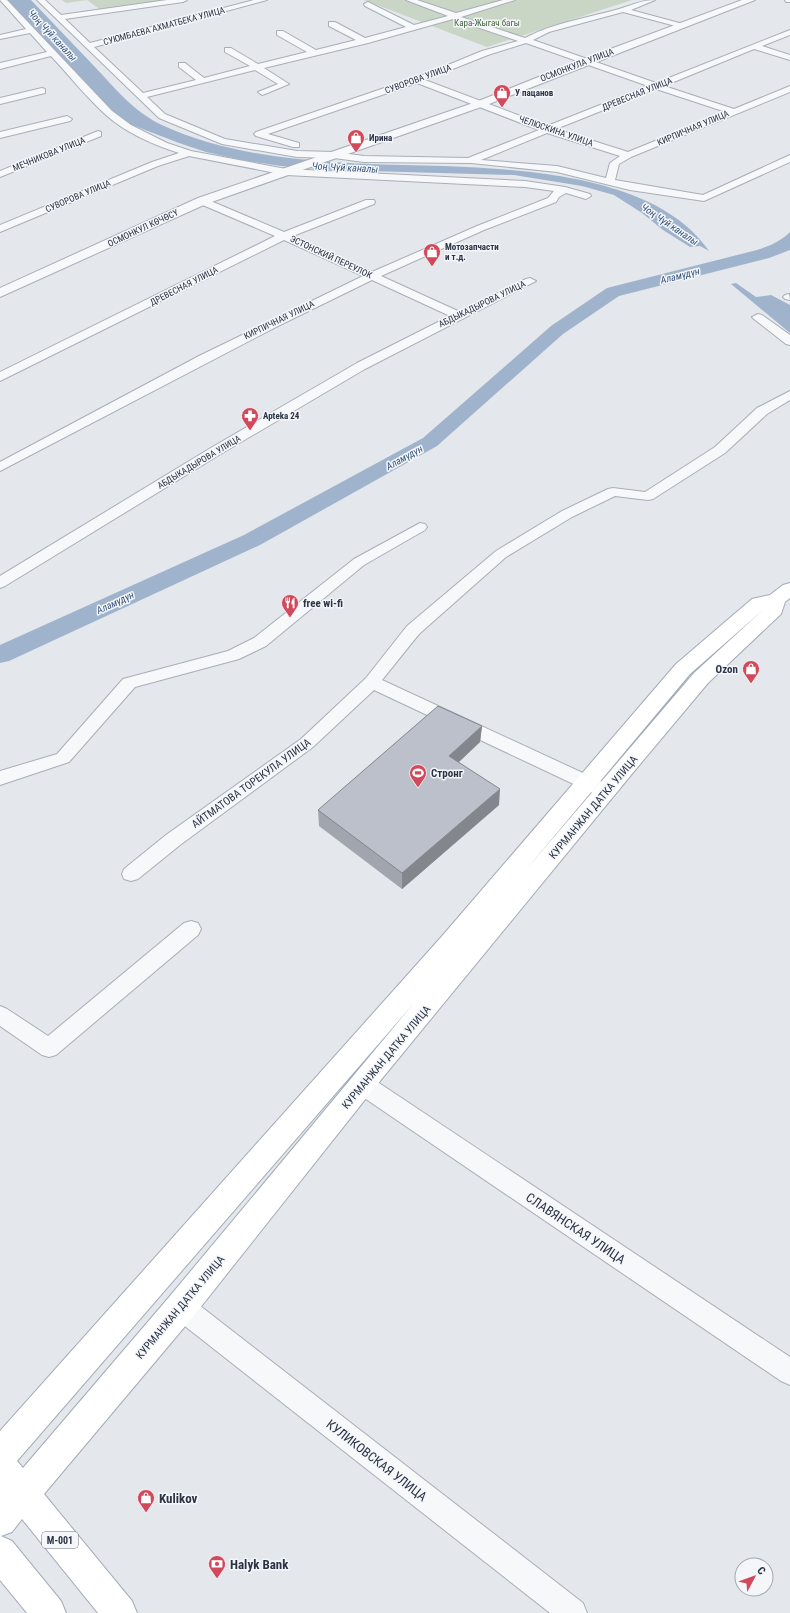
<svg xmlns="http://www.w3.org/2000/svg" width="790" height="1613" font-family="'Roboto Condensed',sans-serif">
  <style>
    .green { fill: #c9d6c5 }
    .water { fill: #9fb4cc }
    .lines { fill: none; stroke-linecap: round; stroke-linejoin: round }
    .river { fill: #9fb4cc; fill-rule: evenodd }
    .minor-casing { stroke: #a9aeb7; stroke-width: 2 }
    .tertiary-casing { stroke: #a9aeb7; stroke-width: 2 }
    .primary-casing { stroke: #a3abb8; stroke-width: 2 }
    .minor { fill: #f7f8fa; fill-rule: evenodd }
    .tertiary { fill: #f7f8fa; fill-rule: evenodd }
    .primary { fill: #fff; fill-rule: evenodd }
    .wall { fill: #a1a5ae }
    .shaded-wall { fill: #83868d }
    .building { fill: #bbc0ca; stroke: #83868d }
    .labels { text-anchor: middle; stroke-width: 3; stroke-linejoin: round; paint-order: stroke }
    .far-park-label { font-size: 9px; fill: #3f6138; stroke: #f4f6f9 }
    .far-street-label { font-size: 9px; fill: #2b3445; stroke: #f4f6f9 }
    .far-poi-label { font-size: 9px; font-weight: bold; fill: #2b3445; stroke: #f4f6f9; text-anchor: start }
    .far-water-label { font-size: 10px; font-style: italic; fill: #34527a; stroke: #f4f6f9 }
    .shield { fill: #f4f6f9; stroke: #676e7b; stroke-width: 1 }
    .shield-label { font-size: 10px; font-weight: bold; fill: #2b3445 }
    .poi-label { font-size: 11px; font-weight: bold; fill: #2b3445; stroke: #f4f6f9; text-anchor: start }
    .street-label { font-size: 11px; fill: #2b3445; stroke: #f4f6f9 }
    .near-street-label { font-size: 13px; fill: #2b3445; stroke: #f4f6f9 }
    .near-poi-label { font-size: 13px; font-weight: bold; fill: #2b3445; stroke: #f4f6f9; text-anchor: start }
  </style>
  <rect width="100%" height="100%" fill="#e4e7ec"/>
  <path class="green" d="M 62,0 L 176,0 L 102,11 L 87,0 L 66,3 Z
    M 364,0 L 632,0 L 487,47 Z"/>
  <path class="water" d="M 7,0 L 31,0 C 52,22 73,44 94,66 C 115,88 134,112 162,125 C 220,152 285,159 348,163 C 450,169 644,156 709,251 L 700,246 L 690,247 L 663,230 L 642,213 L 614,195 L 582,186 L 514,175 L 334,170 L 281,166 L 241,160 L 206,152 L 179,143 L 127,123 L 110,110 Z
    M 790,232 L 790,248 L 781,253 L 730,265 L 726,260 C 744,256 777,246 790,232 Z
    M 736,283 L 756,297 L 771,295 L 790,305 L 790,333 L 731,284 Z"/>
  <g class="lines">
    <path class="river" d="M 790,239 L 790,250 L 769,258 L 619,296 L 563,334 L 437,446 L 260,545 L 9,661 L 0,663 L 0,645 L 244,535 L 423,438 L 551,326 L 607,288 L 757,250 Z"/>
    <defs>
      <path id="minor" d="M 0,0 L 7,0 L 112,111 L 131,125 L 167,143 L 191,151 L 286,169 L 525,181 L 565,187 L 590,194 L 591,196 L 586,199 L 566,193 L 559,197 L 556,202 L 484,230 L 381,276 L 460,312 L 526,279 L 530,278 L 536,281 L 365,369 L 219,455 L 5,586 L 0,588 L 0,576 L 209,449 L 357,363 L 450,316 L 372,280 L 276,327 L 0,471 L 0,462 L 199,356 L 363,276 L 284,240 L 0,381 L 0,372 L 275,236 L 198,203 L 197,201 L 198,199 L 206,199 L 284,232 L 366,200 L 374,200 L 375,202 L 374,204 L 293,236 L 372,272 L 477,226 L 548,198 L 554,191 L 525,187 L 286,175 L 189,156 L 158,166 L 0,232 L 0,225 L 152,162 L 179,153 C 154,145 126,133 106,115 C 86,97 69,75 51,56 L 0,69 L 0,63 L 47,52 L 30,33 L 0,39 L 0,35 L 26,29 Z
        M 37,0 L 45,0 L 61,15 L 167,0 L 187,0 L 183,2 L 65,19 L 90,43 L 254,0 L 267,0 L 94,47 L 143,93 L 196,80 L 179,67 L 179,63 L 185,63 L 204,78 L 250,66 L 225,52 L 225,48 L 231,48 L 258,64 L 307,52 L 277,35 L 277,31 L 283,31 L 316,50 L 356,40 L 329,26 L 329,22 L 335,22 L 365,38 L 406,27 L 365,6 L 364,4 L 368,2 L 414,25 L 448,16 L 406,0 L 417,0 L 456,13 L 503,0 L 515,0 L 461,17 L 525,38 C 555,22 588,18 619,9 C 632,5 642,0 655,0 L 631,10 L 683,24 L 683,28 L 623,12 L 549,32 L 533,40 L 656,83 L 790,30 L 790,35 L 762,46 L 790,55 L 790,60 L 754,49 L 664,86 L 734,109 L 790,86 L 790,92 L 631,157 L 619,164 L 615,180 L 703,195 L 790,155 L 790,162 L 704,201 L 630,190 L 557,172 L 471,163 L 364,162 L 334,158 L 297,157 L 222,144 L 159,118 ZM 453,19 L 518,41 L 482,51 L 431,72 L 256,132 L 254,134 L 256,136 L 293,147 L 299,147 L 299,143 L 268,134 L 417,83 L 539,130 L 468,158 L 364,156 L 334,152 L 297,151 L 225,139 L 165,114 L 147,97 L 255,70 L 278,84 L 258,92 L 262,95 L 265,94 L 289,84 L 264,68 L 368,43 ZM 526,43 L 648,86 L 547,126 L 425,80 L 488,55 ZM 656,89 L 726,112 L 628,152 L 556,129 ZM 547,133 L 620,156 L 610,163 L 606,178 L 557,166 L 481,160 Z
        M 785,0 L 790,0 L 790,2 L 786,2 Z
        M 42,88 L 45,89 L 45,93 L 0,104 L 0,98 Z
        M 67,116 L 72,119 L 70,121 L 0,138 L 0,132 Z
        M 98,131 L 101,132 L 101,136 L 0,177 L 0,171 Z
        M 789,294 L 790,300 L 785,299 L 783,297 L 785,295 Z
        M 758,314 L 762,315 L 790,335 L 790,345 L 786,344 L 754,319 L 752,317 Z
        M 790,391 L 790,400 L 767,414 L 725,453 L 653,499 L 648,500 L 615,496 L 572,517 L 506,557 L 419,634 L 382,680 L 611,786 L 614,791 L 611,796 L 605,798 L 599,796 L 374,690 L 313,747 L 180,845 L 138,879 L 131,881 L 124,879 L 122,874 L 124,869 L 166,835 L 301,739 L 366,678 L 407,626 L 496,551 L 562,511 L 608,489 L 613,488 L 645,492 L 715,447 L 757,408 Z
        M 420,523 L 425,524 L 427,527 L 425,530 L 364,565 L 266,646 L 239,659 L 135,687 L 69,762 L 0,785 L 0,771 L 57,754 L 123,679 L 228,651 L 254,638 L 354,559 Z
        M 191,921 L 198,923 L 201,929 L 198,935 L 56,1055 L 49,1057 L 42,1055 L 0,1026 L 0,1006 L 7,1009 L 48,1036 L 184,923 Z
        M 362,1074 L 370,1077 L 790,1357 L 790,1385 L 781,1381 L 354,1091 L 351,1084 L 354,1077 Z
        M 181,1295 L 190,1298 L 583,1603 L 587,1613 L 550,1613 L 172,1316 L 169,1307 L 172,1298 Z"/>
      <path id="tertiary" d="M 742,0 L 755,0 L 484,106 L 206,204 L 0,297 L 0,288 L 198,198 L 476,102 L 581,60 Z"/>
      <path id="primary" d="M 790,583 L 790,598 L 785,602 L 781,614 L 708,683 L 631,775 L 371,1092 L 192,1318 L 44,1494 L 132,1601 L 137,1613 L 98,1613 L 22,1519 L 12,1532 L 1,1536 L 12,1541 L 61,1601 L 66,1613 L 27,1613 L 0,1580 L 0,1431 L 443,935 L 676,664 L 752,599 L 770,595 L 783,585 ZM 765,608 L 694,673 L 525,871 L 690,674 ZM 414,1003 L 170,1296 L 23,1468 L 17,1461 Z"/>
    </defs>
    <use href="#minor" class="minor-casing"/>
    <use href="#tertiary" class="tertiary-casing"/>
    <use href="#primary" class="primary-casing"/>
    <use href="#minor" class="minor"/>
    <use href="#tertiary" class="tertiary"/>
    <use href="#primary" class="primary"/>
  </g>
  <path class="wall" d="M 482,726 L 480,742 L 459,762 L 499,805 L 402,889 L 319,826 L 318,810 Z"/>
  <path class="shaded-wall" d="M 482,726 L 480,742 L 448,772 L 449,756 Z
    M 500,789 L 499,805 L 402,889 L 402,873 Z"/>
  <path class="building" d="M 438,706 L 482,726 L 449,756 L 500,789 L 402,873 L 318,810 Z"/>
  <defs>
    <symbol id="shop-pin" viewBox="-11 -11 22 30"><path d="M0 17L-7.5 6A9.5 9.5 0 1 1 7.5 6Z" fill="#d1495b" stroke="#f4f6f9"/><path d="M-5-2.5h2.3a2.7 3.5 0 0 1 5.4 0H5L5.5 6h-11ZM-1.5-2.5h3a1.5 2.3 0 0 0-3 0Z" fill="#fff"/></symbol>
    <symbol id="pharmacy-pin" viewBox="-11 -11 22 30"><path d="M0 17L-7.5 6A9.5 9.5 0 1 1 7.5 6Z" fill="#d1495b" stroke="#f4f6f9"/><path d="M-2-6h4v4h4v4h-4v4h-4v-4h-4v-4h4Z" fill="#fff"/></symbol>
    <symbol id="restaurant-pin" viewBox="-11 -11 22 30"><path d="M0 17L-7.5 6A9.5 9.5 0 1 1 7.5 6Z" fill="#d1495b" stroke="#f4f6f9"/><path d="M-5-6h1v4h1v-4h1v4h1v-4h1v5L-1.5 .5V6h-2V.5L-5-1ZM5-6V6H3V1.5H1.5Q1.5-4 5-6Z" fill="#fff"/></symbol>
    <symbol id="stadium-pin" viewBox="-11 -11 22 30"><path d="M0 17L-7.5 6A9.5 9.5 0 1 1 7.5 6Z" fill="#d1495b" stroke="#f4f6f9"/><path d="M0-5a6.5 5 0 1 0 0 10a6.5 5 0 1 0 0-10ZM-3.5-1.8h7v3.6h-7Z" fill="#fff"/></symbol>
    <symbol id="bank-pin" viewBox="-11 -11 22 30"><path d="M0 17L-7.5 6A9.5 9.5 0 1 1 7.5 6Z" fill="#d1495b" stroke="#f4f6f9"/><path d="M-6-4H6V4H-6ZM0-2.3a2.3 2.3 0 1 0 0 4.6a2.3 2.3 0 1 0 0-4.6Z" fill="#fff"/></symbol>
  </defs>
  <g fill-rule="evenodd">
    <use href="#shop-pin" x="492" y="83" width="20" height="27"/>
    <use href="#shop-pin" x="346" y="128" width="20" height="27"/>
    <use href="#shop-pin" x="422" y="242" width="20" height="27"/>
    <use href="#pharmacy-pin" x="240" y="406" width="20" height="27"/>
    <use href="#restaurant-pin" x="280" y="593" width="20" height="27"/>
    <use href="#shop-pin" x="741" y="659" width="20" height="27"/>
    <use href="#stadium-pin" x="408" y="763" width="20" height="27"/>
    <use href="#shop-pin" x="136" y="1488" width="20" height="27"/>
    <use href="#bank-pin" x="207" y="1554" width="20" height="27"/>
  </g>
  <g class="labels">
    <g class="far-park-label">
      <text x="487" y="26">Кара-Жыгач багы</text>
    </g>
    <g class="far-street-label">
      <text transform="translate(164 26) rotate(-15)" y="3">СУЮМБАЕВА АХМАТБЕКА УЛИЦА</text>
      <text transform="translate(577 65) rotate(-21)" y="3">ОСМОНКУЛА УЛИЦА</text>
      <text transform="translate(418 79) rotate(-20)" y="3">СУВОРОВА УЛИЦА</text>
      <text transform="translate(637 94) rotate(-22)" y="3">ДРЕВЕСНАЯ УЛИЦА</text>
      <text transform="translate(693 128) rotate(-23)" y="3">КИРПИЧНАЯ УЛИЦА</text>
      <text transform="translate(556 131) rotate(19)" y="3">ЧЕЛЮСКИНА УЛИЦА</text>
      <text transform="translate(49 154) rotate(-22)" y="3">МЕЧНИКОВА УЛИЦА</text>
      <text transform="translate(78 196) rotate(-23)" y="3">СУВОРОВА УЛИЦА</text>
      <text transform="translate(143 228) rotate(-25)" y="3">ОСМОНКУЛ КӨЧӨСҮ</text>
      <text transform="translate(331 257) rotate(25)" y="3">ЭСТОНСКИЙ ПЕРЕУЛОК</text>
      <text transform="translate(184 286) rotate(-27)" y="3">ДРЕВЕСНАЯ УЛИЦА</text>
      <text transform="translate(482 304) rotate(-26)" y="3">АБДЫКАДЫРОВА УЛИЦА</text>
      <text transform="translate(279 320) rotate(-26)" y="3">КИРПИЧНАЯ УЛИЦА</text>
      <text transform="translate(199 462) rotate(-31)" y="3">АБДЫКАДЫРОВА УЛИЦА</text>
    </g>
    <g class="far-poi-label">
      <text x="515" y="96">У пацанов</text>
      <text x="369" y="141">Ирина</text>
      <text x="445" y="250">Мотозапчасти<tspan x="445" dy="10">и т.д.</tspan></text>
      <text x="263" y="419">Apteka 24</text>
    </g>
    <g class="far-water-label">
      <text transform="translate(53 35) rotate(47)" y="4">Чоң Чүй каналы</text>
      <text transform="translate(345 167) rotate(3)" y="4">Чоң Чүй каналы</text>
      <text transform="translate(670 224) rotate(34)" y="4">Чоң Чүй каналы</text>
      <text transform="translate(680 275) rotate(-14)" y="4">Аламүдүн</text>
      <text transform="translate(404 457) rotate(-29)" y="4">Аламүдүн</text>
      <text transform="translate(115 602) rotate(-25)" y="4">Аламүдүн</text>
    </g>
    <rect class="shield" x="42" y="1532" width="36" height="16" rx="3"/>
    <g class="shield-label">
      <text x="60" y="1544">М-001</text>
    </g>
    <g class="poi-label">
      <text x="303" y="607">free wi-fi</text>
      <text x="738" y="673" text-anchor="end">Ozon</text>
      <text x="431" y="777">Стронг</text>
    </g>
    <g class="street-label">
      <text transform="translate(251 783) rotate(-36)" y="4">АЙТМАТОВА ТОРЕКУЛА УЛИЦА</text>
      <text transform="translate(593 807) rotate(-50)" y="4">КУРМАНЖАН ДАТКА УЛИЦА</text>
      <text transform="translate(386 1057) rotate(-50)" y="4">КУРМАНЖАН ДАТКА УЛИЦА</text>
      <text transform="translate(180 1307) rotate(-50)" y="4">КУРМАНЖАН ДАТКА УЛИЦА</text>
    </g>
    <g class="near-street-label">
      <text transform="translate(576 1228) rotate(34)" y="5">СЛАВЯНСКАЯ УЛИЦА</text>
      <text transform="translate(377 1460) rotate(38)" y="5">КУЛИКОВСКАЯ УЛИЦА</text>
    </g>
    <g class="near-poi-label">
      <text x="159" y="1503">Kulikov</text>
      <text x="230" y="1569">Halyk Bank</text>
    </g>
  </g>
  <g transform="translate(754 1577) rotate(49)"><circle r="19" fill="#f4f6f9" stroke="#a4a8b1"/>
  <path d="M0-3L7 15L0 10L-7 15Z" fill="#d1495b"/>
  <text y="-6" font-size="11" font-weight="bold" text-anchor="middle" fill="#2b3445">С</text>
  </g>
</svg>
